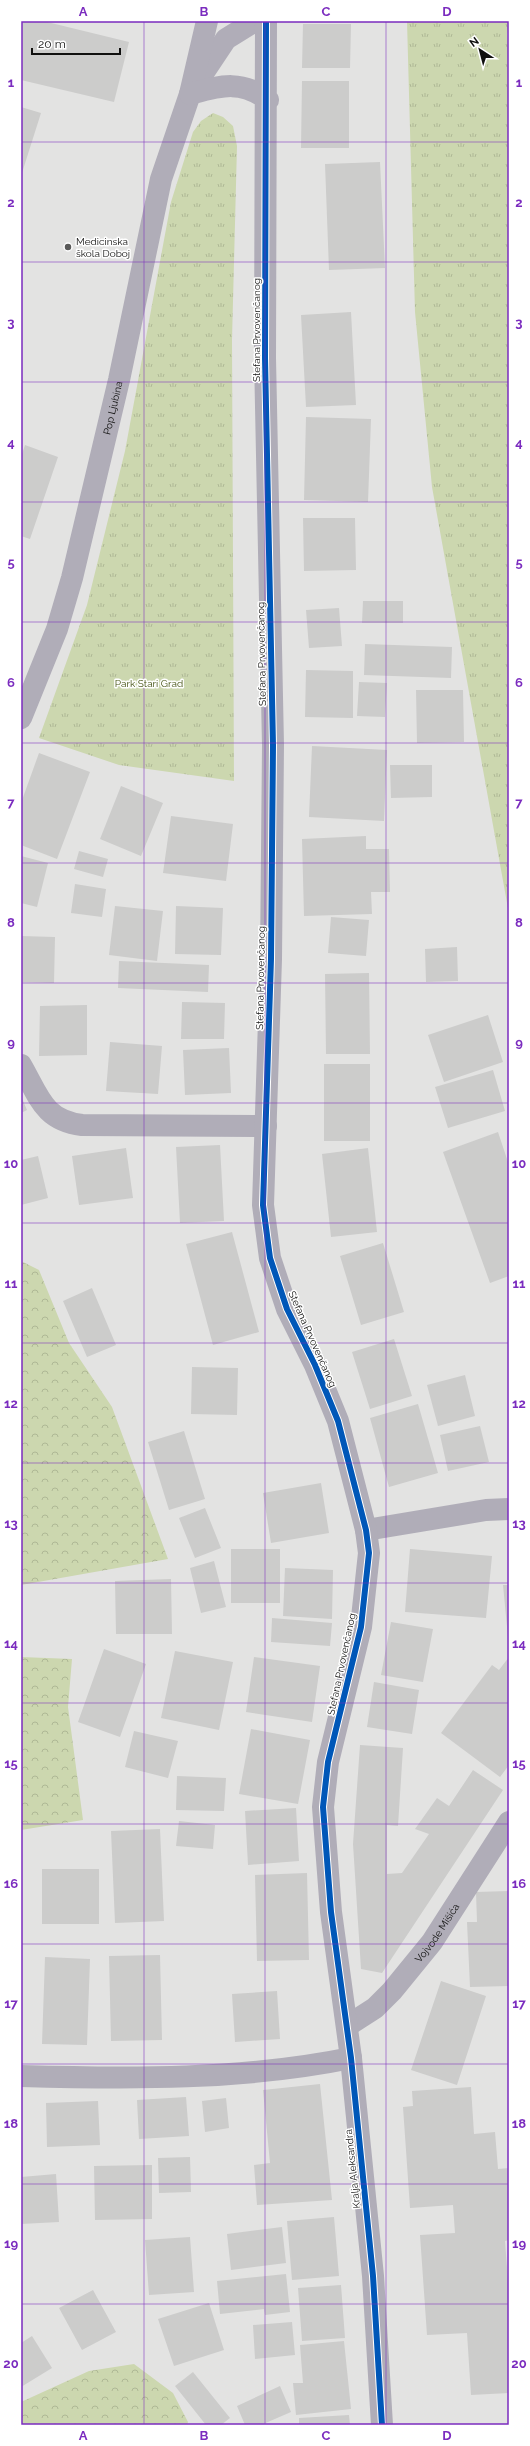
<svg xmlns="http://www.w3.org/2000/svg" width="530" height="2446" font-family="Raleway,sans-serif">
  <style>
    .grass { fill: url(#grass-tufts) }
    .forest { fill: url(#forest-crowns) }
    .building { fill: #cccccb }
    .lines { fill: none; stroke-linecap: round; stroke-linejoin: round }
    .minor { stroke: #b0adb8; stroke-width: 22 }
    .tertiary { stroke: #b0adb8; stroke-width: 22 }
    .cycleway-casing { stroke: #fff; stroke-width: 8 }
    .cycleway { stroke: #0057b8; stroke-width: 6 }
    .grid { fill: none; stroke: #7b2cbf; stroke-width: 1; stroke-opacity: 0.55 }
    .poi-dot { fill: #5a5a59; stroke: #fff; stroke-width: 1.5 }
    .labels { text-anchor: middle; stroke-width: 3; stroke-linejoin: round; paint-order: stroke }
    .poi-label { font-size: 10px; fill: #10100f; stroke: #fff; text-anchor: start }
    .street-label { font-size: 10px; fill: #10100f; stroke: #fff }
    .park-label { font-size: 10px; fill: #435111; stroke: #fff }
    .neatline { fill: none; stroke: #7b2cbf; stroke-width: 1.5 }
    .grid-label { font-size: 13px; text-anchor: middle; font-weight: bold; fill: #7b2cbf }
  </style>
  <defs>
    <pattern id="grass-tufts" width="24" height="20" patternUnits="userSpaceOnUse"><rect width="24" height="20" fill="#ccd7af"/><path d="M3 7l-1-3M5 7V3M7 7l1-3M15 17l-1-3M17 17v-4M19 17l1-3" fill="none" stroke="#aeb895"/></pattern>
    <pattern id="forest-crowns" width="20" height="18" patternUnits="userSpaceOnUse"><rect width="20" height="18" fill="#ccd7af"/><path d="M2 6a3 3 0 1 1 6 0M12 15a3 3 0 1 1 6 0" fill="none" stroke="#aeb895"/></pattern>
  </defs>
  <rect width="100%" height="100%" fill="#e3e3e2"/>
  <path class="grass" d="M 407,21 L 509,21 L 507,34 L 509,56 L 509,914 L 432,487 L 415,312 Z
    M 213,113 L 223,117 L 233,126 L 237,146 L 232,340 L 234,781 L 119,765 L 39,738 L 87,605 L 125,451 L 171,202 L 193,132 L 201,121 Z"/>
  <path class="forest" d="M 21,1261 L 39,1270 L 69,1343 L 112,1407 L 168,1559 L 21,1585 Z
    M 21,1657 L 72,1659 L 68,1707 L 83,1820 L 21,1830 Z
    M 134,2364 L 173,2393 L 188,2422 L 187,2425 L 21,2425 L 21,2402 L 89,2371 Z"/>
  <path class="building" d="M 21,21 L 43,21 L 129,42 L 114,102 L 21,80 Z
    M 303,24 L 351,24 L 350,68 L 302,68 Z
    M 302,81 L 349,81 L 349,148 L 301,148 Z
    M 21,107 L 41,113 L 21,176 Z
    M 380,162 L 385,268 L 329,270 L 325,164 Z
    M 351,312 L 356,405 L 306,407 L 301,315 Z
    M 306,417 L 371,419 L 368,502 L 304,500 Z
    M 25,445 L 58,457 L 30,539 L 21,536 L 21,457 Z
    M 303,518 L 355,518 L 356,570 L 304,571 Z
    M 363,601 L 403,601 L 403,623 L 362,623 Z
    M 339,608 L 342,646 L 309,648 L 306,610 Z
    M 365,644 L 452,647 L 451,678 L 364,675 Z
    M 306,670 L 353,671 L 353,718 L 305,717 Z
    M 359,682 L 387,683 L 385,717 L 357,716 Z
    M 416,690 L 463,690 L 464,742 L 417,743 Z
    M 312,746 L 387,750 L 384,821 L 309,817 Z
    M 39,753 L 90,772 L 57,859 L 21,845 L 21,803 Z
    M 390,765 L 432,765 L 432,797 L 391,798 Z
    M 121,786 L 163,803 L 141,856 L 100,839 Z
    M 171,816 L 233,824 L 226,881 L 163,873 Z
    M 366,836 L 366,849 L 389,849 L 390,892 L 371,892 L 372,914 L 304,916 L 302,839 Z
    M 79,851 L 108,859 L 103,877 L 74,869 Z
    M 21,856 L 48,863 L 37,907 L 21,903 Z
    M 75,884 L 106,889 L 102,917 L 71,913 Z
    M 115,906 L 163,911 L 157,961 L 109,955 Z
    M 176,906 L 223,908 L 221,955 L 175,954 Z
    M 331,917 L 369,920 L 366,956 L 328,953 Z
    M 21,936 L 55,937 L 54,983 L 21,982 Z
    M 457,947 L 458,981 L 426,982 L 425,949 Z
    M 119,961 L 209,965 L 208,992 L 118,988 Z
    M 369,973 L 370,1054 L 326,1054 L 325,974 Z
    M 182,1002 L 225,1003 L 224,1039 L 181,1039 Z
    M 87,1005 L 87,1055 L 39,1056 L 40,1006 Z
    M 488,1015 L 503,1062 L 444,1082 L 428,1035 Z
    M 110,1042 L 162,1046 L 158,1094 L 106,1091 Z
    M 229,1048 L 231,1093 L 185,1095 L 183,1050 Z
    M 324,1064 L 370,1064 L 370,1141 L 324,1141 Z
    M 493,1070 L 505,1111 L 448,1128 L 435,1087 Z
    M 21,1096 L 27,1110 L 21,1113 Z
    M 498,1132 L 509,1165 L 509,1276 L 490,1283 L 443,1152 Z
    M 220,1145 L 224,1221 L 180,1223 L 176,1147 Z
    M 126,1148 L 133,1198 L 79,1205 L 72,1156 Z
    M 368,1148 L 377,1232 L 331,1237 L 322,1154 Z
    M 38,1156 L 48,1198 L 21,1205 L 21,1160 Z
    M 232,1232 L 259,1332 L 213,1345 L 186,1244 Z
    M 383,1243 L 404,1312 L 361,1325 L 340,1256 Z
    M 92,1288 L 116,1345 L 87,1357 L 63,1301 Z
    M 394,1339 L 412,1396 L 370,1409 L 352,1352 Z
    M 192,1367 L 238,1368 L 237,1415 L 191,1414 Z
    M 465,1375 L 475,1416 L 438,1426 L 427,1385 Z
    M 418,1404 L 438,1473 L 389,1487 L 370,1418 Z
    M 480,1426 L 489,1462 L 448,1471 L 440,1435 Z
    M 184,1431 L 205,1499 L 169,1510 L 148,1442 Z
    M 321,1483 L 329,1533 L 271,1543 L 263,1493 Z
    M 205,1508 L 221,1548 L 195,1558 L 179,1518 Z
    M 231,1549 L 280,1549 L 280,1603 L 231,1603 Z
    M 410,1549 L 492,1556 L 486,1618 L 405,1612 Z
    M 214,1561 L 226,1607 L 201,1613 L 190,1568 Z
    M 285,1568 L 333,1570 L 332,1619 L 283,1616 Z
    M 171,1579 L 172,1634 L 116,1634 L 115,1581 Z
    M 503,1585 L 509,1585 L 509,1637 L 508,1637 Z
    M 272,1618 L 332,1623 L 330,1646 L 271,1642 Z
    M 391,1622 L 433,1629 L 423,1682 L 381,1675 Z
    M 104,1649 L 146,1664 L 120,1737 L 78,1722 Z
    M 175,1651 L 233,1662 L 219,1730 L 161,1718 Z
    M 254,1657 L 320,1666 L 312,1722 L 246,1712 Z
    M 509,1657 L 509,1765 L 500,1777 L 441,1733 L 492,1665 L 499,1670 Z
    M 374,1682 L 419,1690 L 412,1734 L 367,1727 Z
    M 251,1729 L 310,1740 L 298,1804 L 239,1794 Z
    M 134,1731 L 178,1741 L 168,1778 L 125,1767 Z
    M 360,1745 L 403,1748 L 398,1826 L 387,1825 L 387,1874 L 402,1873 L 429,1834 L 415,1829 L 437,1798 L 449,1806 L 473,1770 L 503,1790 L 382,1973 L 361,1969 L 353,1844 Z
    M 177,1776 L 226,1778 L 224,1811 L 176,1810 Z
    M 296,1808 L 299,1861 L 248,1865 L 245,1811 Z
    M 179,1821 L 215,1825 L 213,1849 L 176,1846 Z
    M 160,1829 L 164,1921 L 115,1923 L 111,1831 Z
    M 42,1869 L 99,1869 L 99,1924 L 42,1924 Z
    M 307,1873 L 309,1960 L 257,1961 L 255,1875 Z
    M 509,1891 L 509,1986 L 470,1987 L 467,1922 L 477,1922 L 476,1892 Z
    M 160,1955 L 162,2040 L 111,2041 L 109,1956 Z
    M 45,1957 L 90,1959 L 87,2045 L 42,2044 Z
    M 441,1981 L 486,1996 L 457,2085 L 411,2070 Z
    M 277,1991 L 280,2039 L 235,2042 L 232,1994 Z
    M 320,2084 L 332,2200 L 257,2205 L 254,2165 L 270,2163 L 263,2090 Z
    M 471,2087 L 474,2134 L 495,2132 L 498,2169 L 509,2168 L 509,2240 L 505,2241 L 509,2293 L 509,2393 L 471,2395 L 467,2333 L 427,2335 L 420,2235 L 455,2233 L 453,2205 L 410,2208 L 403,2107 L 413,2106 L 412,2091 Z
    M 186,2097 L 189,2136 L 139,2139 L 137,2100 Z
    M 226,2098 L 229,2128 L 205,2132 L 202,2101 Z
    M 98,2101 L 100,2145 L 47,2147 L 46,2103 Z
    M 190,2157 L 191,2192 L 159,2193 L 158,2158 Z
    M 152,2165 L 152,2219 L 95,2220 L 94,2166 Z
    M 56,2174 L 59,2222 L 21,2224 L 21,2177 Z
    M 334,2217 L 339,2276 L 292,2280 L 287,2221 Z
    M 282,2227 L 286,2263 L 231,2270 L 227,2234 Z
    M 190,2237 L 194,2292 L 149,2295 L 145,2240 Z
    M 286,2274 L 290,2312 L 265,2315 L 264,2309 L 220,2314 L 217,2281 Z
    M 341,2285 L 345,2338 L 302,2341 L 298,2288 Z
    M 93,2290 L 116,2332 L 82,2350 L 59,2308 Z
    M 209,2303 L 224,2350 L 174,2366 L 158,2319 Z
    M 292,2322 L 295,2355 L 255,2359 L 253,2325 Z
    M 32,2336 L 52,2368 L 21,2387 L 21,2343 Z
    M 344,2341 L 351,2409 L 296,2415 L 293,2383 L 303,2383 L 300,2345 Z
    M 193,2372 L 230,2418 L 221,2425 L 206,2425 L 175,2386 Z
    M 280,2386 L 291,2412 L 261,2425 L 245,2425 L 237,2406 Z
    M 349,2415 L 350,2425 L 299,2425 L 299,2418 Z"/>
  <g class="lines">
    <g class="minor">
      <path d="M 198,81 L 226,39 L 255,21"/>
      <path id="s1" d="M 21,718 L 57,629 L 72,578 L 119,380 L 161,179 L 190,94 L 207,21"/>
      <path d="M 21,1065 C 39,1096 43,1120 82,1125 L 266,1126"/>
      <path d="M 366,1530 L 486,1510 L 509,1509"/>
      <path id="s2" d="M 347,2026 L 375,2008 L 392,1991 L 432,1942 L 509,1822"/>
      <path d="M 21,2076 C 131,2079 243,2080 351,2058"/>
    </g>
    <path class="tertiary" d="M 266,21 L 265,358 L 273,745 L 271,959 L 263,1205 L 270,1258 L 287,1309 L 315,1365 L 338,1421 L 366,1530 L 369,1553 L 361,1627 L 328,1762 L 323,1807 L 331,1912 L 351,2058 L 373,2276 L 382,2425
      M 190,94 C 220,86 241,79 268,100"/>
    <defs>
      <path id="cycleway" d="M 266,21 L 265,358 L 273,745 L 271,959 L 263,1205 L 270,1258 L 287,1309 L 315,1365 L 338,1421 L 366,1530 L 369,1553 L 361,1627 L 328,1762 L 323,1807 L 331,1912 L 351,2058 L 373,2276 L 382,2425"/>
    </defs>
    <use href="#cycleway" class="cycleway-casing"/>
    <use href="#cycleway" class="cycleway"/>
  </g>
  <path class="grid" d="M 144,21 L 144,2425M 265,21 L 265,2425M 386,21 L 386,2425M 21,142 L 509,142M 21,262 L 509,262M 21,382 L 509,382M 21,502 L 509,502M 21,622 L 509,622M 21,743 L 509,743M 21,863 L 509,863M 21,983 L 509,983M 21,1103 L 509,1103M 21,1223 L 509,1223M 21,1343 L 509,1343M 21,1463 L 509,1463M 21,1583 L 509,1583M 21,1703 L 509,1703M 21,1824 L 509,1824M 21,1944 L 509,1944M 21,2064 L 509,2064M 21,2184 L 509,2184M 21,2304 L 509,2304"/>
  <circle class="poi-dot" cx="68" cy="247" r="4"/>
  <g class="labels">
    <g class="poi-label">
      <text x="76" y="245">Medicinska<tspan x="76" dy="12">škola Doboj</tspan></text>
    </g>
    <g class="street-label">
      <text transform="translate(256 330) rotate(-90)" y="4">Stefana Prvovenčanog</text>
      <text dy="4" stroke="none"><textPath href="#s1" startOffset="324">Pop Ljubina</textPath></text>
      <text transform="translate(261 654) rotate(-91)" y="4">Stefana Prvovenčanog</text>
      <text transform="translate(260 978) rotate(-89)" y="4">Stefana Prvovenčanog</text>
      <text transform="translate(313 1339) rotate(66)" y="4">Stefana Prvovenčanog</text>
      <text transform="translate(341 1664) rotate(-78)" y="4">Stefana Prvovenčanog</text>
      <text dy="4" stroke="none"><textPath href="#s2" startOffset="131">Vojvode Mišića</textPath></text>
      <text transform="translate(352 2169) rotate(-96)" y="4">Kralja Aleksandra</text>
    </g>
    <g class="park-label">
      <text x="149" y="687">Park Stari Grad</text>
    </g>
  </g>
  <rect width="530" height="2446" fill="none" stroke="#ffffff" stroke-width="44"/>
  <g transform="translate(480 50) rotate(324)" stroke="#ffffff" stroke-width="3" paint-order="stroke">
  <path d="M0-3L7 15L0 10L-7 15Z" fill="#10100f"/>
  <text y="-6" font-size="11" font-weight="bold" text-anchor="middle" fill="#10100f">N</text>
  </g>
  <path d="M32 48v6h88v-6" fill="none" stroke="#10100f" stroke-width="2"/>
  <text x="38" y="48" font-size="12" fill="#10100f" stroke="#ffffff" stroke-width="3" paint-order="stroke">20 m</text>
  <rect x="22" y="22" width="486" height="2402" class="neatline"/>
  <g class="grid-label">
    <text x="83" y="16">A</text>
    <text x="204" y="16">B</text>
    <text x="326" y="16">C</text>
    <text x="447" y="16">D</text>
    <text x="11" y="87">1</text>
    <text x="519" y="87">1</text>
    <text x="11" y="207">2</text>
    <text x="519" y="207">2</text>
    <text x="11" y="327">3</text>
    <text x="519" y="327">3</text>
    <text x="11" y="447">4</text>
    <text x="519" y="447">4</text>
    <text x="11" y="567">5</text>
    <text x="519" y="567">5</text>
    <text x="11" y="687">6</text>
    <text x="519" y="687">6</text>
    <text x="11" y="807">7</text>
    <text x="519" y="807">7</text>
    <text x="11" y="927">8</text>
    <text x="519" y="927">8</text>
    <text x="11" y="1047">9</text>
    <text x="519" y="1047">9</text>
    <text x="11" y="1168">10</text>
    <text x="519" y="1168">10</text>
    <text x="11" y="1288">11</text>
    <text x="519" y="1288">11</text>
    <text x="11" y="1408">12</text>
    <text x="519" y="1408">12</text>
    <text x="11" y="1528">13</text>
    <text x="519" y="1528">13</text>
    <text x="11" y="1648">14</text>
    <text x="519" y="1648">14</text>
    <text x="11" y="1768">15</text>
    <text x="519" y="1768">15</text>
    <text x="11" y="1888">16</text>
    <text x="519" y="1888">16</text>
    <text x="11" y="2008">17</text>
    <text x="519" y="2008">17</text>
    <text x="11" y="2128">18</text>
    <text x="519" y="2128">18</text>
    <text x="11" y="2248">19</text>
    <text x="519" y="2248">19</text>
    <text x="11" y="2368">20</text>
    <text x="519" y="2368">20</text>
    <text x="83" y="2440">A</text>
    <text x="204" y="2440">B</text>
    <text x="326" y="2440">C</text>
    <text x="447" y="2440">D</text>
  </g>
</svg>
